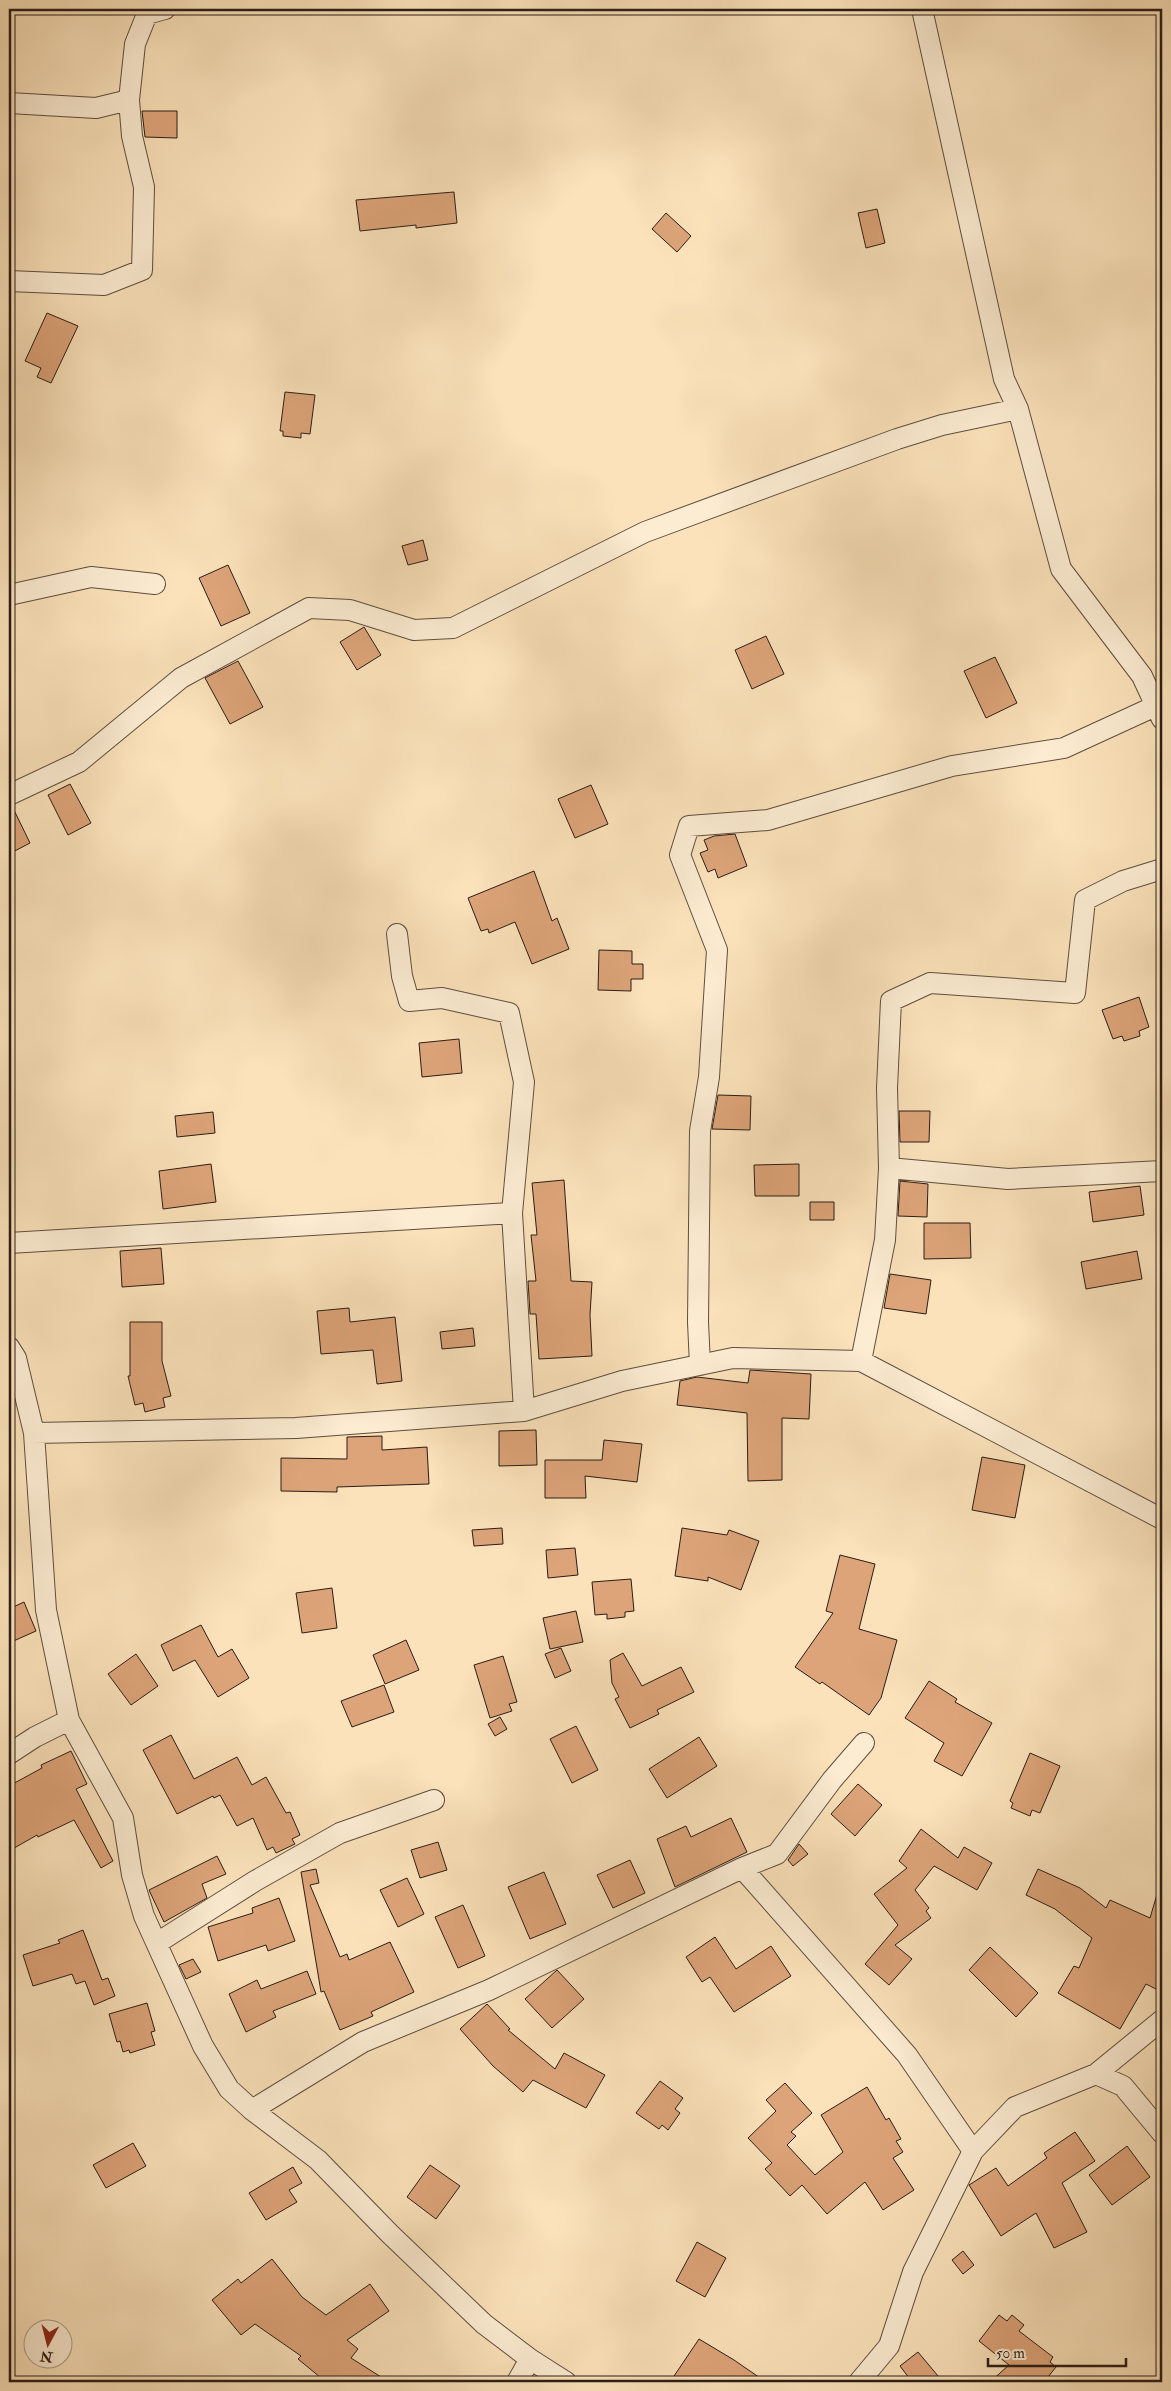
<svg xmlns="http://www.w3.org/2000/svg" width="1171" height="2391" font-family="'IM FELL Double Pica',serif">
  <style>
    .building { fill: #dda479; stroke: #2a1d17 }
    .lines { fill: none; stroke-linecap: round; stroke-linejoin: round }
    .minor-casing { stroke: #5e4e40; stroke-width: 22 }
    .minor { stroke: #fcecd2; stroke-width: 20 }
  </style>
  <rect width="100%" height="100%" fill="#fbe2ba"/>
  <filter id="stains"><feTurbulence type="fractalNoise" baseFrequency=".004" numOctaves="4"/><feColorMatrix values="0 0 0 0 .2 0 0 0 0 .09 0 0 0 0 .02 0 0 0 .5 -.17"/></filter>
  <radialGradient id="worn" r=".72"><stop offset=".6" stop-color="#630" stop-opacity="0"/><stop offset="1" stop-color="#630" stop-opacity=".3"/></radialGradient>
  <path class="building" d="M 142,111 L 177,111 L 177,138 L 145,137 Z
    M 454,192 L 457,223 L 416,228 L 416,225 L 360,231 L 356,200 Z
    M 877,209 L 885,243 L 866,248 L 858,213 Z
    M 666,213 L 691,236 L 677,252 L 652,229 Z
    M 47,313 L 78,326 L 51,383 L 37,377 L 41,368 L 25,361 Z
    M 285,392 L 315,395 L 310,434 L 301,433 L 301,438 L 283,436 L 283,431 L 280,431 Z
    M 423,540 L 428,560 L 408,565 L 402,546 Z
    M 228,565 L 250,613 L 221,626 L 199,578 Z
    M 364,627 L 381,655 L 357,670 L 340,642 Z
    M 766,636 L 784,674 L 752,689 L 735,650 Z
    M 995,657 L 1017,703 L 986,718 L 964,671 Z
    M 238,661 L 263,707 L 230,724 L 205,678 Z
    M 70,784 L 91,823 L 68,835 L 48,795 Z
    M 591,785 L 608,824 L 575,838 L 558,799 Z
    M 12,806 L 30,843 L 9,854 L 9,807 Z
    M 735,834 L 747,866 L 718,878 L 715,869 L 708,872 L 700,853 L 708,850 L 704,840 L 714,836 Z
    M 534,871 L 552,921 L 557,918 L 569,949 L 532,964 L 515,922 L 489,933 L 488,929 L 481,931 L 468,898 Z
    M 599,950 L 632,951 L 632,964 L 643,964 L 643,979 L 631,979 L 631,991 L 598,990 Z
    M 1139,997 L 1149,1027 L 1139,1031 L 1140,1036 L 1124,1041 L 1122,1036 L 1113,1039 L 1102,1010 Z
    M 459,1039 L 462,1073 L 422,1077 L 419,1043 Z
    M 718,1095 L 751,1096 L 750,1130 L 712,1129 Z
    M 899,1111 L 930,1111 L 929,1142 L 900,1142 Z
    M 213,1112 L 215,1133 L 177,1137 L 175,1116 Z
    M 211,1164 L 216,1202 L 163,1209 L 159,1171 Z
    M 799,1164 L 799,1196 L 755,1196 L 754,1165 Z
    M 564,1180 L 571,1281 L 592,1282 L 590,1315 L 592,1356 L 539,1359 L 536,1314 L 530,1314 L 528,1281 L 536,1281 L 531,1235 L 537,1235 L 532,1183 Z
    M 900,1181 L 928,1184 L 927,1217 L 898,1216 Z
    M 1140,1186 L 1144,1215 L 1093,1222 L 1089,1192 Z
    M 810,1202 L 834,1202 L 834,1220 L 810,1220 Z
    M 924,1223 L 970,1223 L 971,1258 L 924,1259 Z
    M 161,1248 L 164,1284 L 122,1287 L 120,1251 Z
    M 1137,1251 L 1142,1279 L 1086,1289 L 1081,1262 Z
    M 890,1274 L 931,1280 L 926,1314 L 884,1308 Z
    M 349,1308 L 350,1322 L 395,1317 L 402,1381 L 377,1384 L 373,1350 L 321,1354 L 317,1311 Z
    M 130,1322 L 162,1322 L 162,1361 L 171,1396 L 163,1398 L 165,1407 L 145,1412 L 143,1403 L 135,1405 L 128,1376 L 130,1376 Z
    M 473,1328 L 475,1346 L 442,1349 L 440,1332 Z
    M 750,1370 L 811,1374 L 809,1419 L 782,1418 L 782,1480 L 748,1481 L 747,1413 L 677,1405 L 680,1381 L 697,1377 L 748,1383 Z
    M 536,1430 L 537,1465 L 499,1466 L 499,1431 Z
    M 382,1436 L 382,1450 L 427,1447 L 429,1484 L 337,1487 L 337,1492 L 281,1491 L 281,1458 L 347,1459 L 347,1437 Z
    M 604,1440 L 642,1444 L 637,1482 L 585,1476 L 586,1498 L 545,1498 L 545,1460 L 602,1460 Z
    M 982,1457 L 1025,1465 L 1015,1518 L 972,1510 Z
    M 502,1528 L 503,1544 L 474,1546 L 472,1530 Z
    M 682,1528 L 727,1535 L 729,1530 L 759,1541 L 741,1590 L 708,1577 L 708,1581 L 675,1576 Z
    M 575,1548 L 578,1575 L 548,1578 L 546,1550 Z
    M 840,1555 L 875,1564 L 859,1629 L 897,1640 L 881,1698 L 869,1715 L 822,1682 L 820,1684 L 795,1667 L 833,1613 L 826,1611 Z
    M 631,1579 L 634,1611 L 625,1612 L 625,1617 L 607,1619 L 607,1614 L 595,1615 L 592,1582 Z
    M 332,1588 L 337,1628 L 302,1633 L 296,1593 Z
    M 24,1602 L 36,1631 L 9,1643 L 9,1609 Z
    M 576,1611 L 583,1642 L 550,1649 L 543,1618 Z
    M 201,1625 L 218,1657 L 232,1649 L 249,1678 L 218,1697 L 195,1660 L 173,1671 L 161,1645 Z
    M 406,1640 L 419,1670 L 385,1684 L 373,1655 Z
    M 561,1648 L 571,1671 L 555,1678 L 545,1654 Z
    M 623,1653 L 642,1686 L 681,1667 L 694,1692 L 657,1710 L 659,1714 L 630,1728 L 615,1699 L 619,1697 L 612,1683 L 610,1660 Z
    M 136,1654 L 158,1686 L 131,1705 L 108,1674 Z
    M 503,1656 L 517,1702 L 509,1704 L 512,1711 L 490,1718 L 474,1665 Z
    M 929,1681 L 957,1699 L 955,1702 L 992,1723 L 962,1776 L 934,1761 L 944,1743 L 905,1718 Z
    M 384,1685 L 394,1712 L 352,1727 L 341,1701 Z
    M 500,1717 L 507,1729 L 495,1736 L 488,1724 Z
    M 576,1726 L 598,1770 L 572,1783 L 550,1739 Z
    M 171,1735 L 194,1779 L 237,1757 L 252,1785 L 266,1777 L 286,1813 L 290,1812 L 300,1835 L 292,1839 L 295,1844 L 276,1853 L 273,1847 L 267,1850 L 253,1818 L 237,1826 L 220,1795 L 214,1798 L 213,1796 L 177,1814 L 143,1750 Z
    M 699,1737 L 717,1766 L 667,1798 L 649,1769 Z
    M 71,1751 L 87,1784 L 76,1789 L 113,1861 L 101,1868 L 74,1820 L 38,1837 L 37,1835 L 9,1851 L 9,1786 L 42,1768 L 41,1765 Z
    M 1030,1753 L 1060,1766 L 1040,1813 L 1032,1810 L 1030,1816 L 1011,1808 L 1013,1803 L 1010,1801 Z
    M 858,1784 L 882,1805 L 855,1836 L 831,1814 Z
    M 731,1818 L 747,1852 L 675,1887 L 657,1839 L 686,1826 L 691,1837 Z
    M 921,1829 L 958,1858 L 964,1847 L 992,1863 L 977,1890 L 934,1866 L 915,1890 L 929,1908 L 926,1911 L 931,1918 L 895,1945 L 912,1959 L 889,1985 L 865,1964 L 898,1925 L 874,1894 L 907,1868 L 899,1861 Z
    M 438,1842 L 447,1870 L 420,1878 L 411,1850 Z
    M 799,1844 L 808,1854 L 793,1866 L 788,1860 Z
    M 217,1856 L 226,1874 L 202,1884 L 207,1898 L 164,1922 L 149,1890 Z
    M 630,1860 L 645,1893 L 613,1908 L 597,1875 Z
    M 316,1869 L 319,1883 L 310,1885 L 340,1957 L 347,1954 L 349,1960 L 390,1942 L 414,1992 L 371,2012 L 373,2016 L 340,2030 L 324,1991 L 321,1992 L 301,1872 Z
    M 1038,1869 L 1080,1888 L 1106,1908 L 1110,1900 L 1150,1918 L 1158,1891 L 1162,1891 L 1162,1992 L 1146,1984 L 1120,2029 L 1058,1993 L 1074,1966 L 1079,1968 L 1092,1938 L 1055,1909 L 1026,1895 Z
    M 544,1872 L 566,1924 L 530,1939 L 508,1887 Z
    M 407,1878 L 424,1914 L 398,1927 L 380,1890 Z
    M 279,1898 L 295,1941 L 268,1951 L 266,1945 L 218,1961 L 208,1927 L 253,1913 L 252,1908 Z
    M 463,1905 L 485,1956 L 458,1968 L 435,1917 Z
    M 83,1930 L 102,1980 L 108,1978 L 115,1996 L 94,2005 L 85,1981 L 76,1984 L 72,1974 L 33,1986 L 23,1955 L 60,1943 L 58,1940 Z
    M 715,1937 L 736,1969 L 771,1946 L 791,1976 L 734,2012 L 710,1977 L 702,1982 L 686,1957 Z
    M 990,1947 L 1038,1993 L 1016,2017 L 969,1970 Z
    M 193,1959 L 201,1972 L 186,1979 L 179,1965 Z
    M 557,1970 L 584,1999 L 552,2028 L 525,1999 Z
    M 307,1971 L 316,1994 L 273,2011 L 276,2017 L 246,2032 L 229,1994 L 257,1980 L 261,1989 Z
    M 147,2003 L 155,2031 L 151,2032 L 155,2045 L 130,2053 L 129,2050 L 123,2052 L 120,2041 L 117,2042 L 109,2014 Z
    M 487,2004 L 510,2029 L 508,2030 L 555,2069 L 564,2053 L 605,2075 L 586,2108 L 533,2080 L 523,2092 L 493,2066 L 460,2029 Z
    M 660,2081 L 683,2098 L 675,2109 L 680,2113 L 668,2130 L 662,2125 L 659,2129 L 636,2113 Z
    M 785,2083 L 812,2113 L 791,2132 L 796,2136 L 787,2145 L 815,2175 L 843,2152 L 821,2115 L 867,2087 L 886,2120 L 889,2118 L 901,2139 L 896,2141 L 903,2152 L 893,2158 L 914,2190 L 883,2210 L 865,2182 L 827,2214 L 802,2185 L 790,2196 L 765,2169 L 772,2163 L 748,2138 L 776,2111 L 766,2100 Z
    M 1075,2132 L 1095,2161 L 1062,2183 L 1087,2232 L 1054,2248 L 1036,2213 L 1001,2236 L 969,2185 L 996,2168 L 1008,2186 L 1047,2158 L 1044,2153 Z
    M 133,2143 L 146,2166 L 106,2188 L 93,2165 Z
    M 1127,2146 L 1150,2177 L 1112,2205 L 1089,2175 Z
    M 430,2165 L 460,2186 L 436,2219 L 407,2197 Z
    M 293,2167 L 302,2183 L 289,2190 L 297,2202 L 266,2220 L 249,2193 Z
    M 697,2242 L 726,2258 L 705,2297 L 676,2281 Z
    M 963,2251 L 974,2265 L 963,2274 L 952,2260 Z
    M 272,2259 L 302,2297 L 326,2315 L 370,2284 L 389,2311 L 347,2340 L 358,2349 L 351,2358 L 389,2382 L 326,2382 L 298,2359 L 301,2356 L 255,2324 L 241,2335 L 212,2300 L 238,2279 L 241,2283 Z
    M 999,2315 L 1007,2321 L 1012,2315 L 1024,2325 L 1019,2331 L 1053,2357 L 1050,2362 L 1056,2367 L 1044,2382 L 990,2382 L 1009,2365 L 979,2341 Z
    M 699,2339 L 734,2360 L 766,2382 L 670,2382 Z
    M 918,2352 L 943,2382 L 912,2382 L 900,2366 Z"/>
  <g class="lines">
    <defs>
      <path id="minor" d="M 922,9 L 1004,379 L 1018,409 L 1061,569 L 1142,676 L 1162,719
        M 9,103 L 96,108 L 129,100 L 135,44 L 147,14 L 165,9
        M 9,281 L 104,285 L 142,270 L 144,187 L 132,136 L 129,100
        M 9,595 L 91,577 L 155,584
        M 9,795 L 79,762 L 181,678 L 309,608 L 350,610 L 414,630 L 453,628 L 645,532 L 897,439 L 942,425 L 1018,409
        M 397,934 L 402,976 L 409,1001 L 442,998 L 509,1013 L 524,1082 L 512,1213 L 524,1411
        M 889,1168 L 1008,1179 L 1162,1171
        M 9,1243 L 512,1213
        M 9,1347 L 16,1358 L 34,1433 L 46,1610 L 69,1720
        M 861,1361 L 885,1240 L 889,1168 L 887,1088 L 891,1001 L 930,983 L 1075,993 L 1085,900 L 1123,881 L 1162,869
        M 700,1365 L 698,1322 L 700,1131 L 709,1077 L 717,950 L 680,855 L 689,826 L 768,820 L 952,766 L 1064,748 L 1162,703
        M 34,1433 L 296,1428 L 524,1411 L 622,1381 L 733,1358 L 861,1361 L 1162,1519
        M 9,1754 L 35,1737 L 69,1720 L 123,1818 L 132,1875 L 144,1916 L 203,2046 L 229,2089 L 252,2110 L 318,2160 L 390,2234 L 484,2324 L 530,2359 L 566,2382
        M 742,1868 L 907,2055 L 973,2151
        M 157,1943 L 255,1881 L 340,1833 L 434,1800
        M 1096,2074 L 1162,2020
        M 252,2110 L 363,2042 L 489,1990 L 742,1868 L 777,1854 L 832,1780 L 864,1743
        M 517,2382 L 530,2359
        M 859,2382 L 889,2346 L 913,2272 L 973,2151 L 1015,2107 L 1096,2074 L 1123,2086 L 1162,2133"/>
    </defs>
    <use href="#minor" class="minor-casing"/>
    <use href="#minor" class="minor"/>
  </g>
  <rect width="1171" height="2391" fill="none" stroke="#fbe2ba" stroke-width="30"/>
  <rect x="10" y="10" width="1151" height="2371" fill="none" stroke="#2a1d17" stroke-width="2.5"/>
  <rect x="15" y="15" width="1141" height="2361" fill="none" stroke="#2a1d17"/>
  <g transform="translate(48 2344) rotate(187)"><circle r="24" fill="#fcecd2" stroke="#a89987"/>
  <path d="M0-4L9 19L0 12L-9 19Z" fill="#8f2418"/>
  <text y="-8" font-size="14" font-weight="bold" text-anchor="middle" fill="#2a1d17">N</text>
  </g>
  <path d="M988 2358v8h138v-8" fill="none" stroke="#2a1d17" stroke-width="2.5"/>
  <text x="996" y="2358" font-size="15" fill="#2a1d17" stroke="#fcecd2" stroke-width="4" paint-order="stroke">50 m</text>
  <rect width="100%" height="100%" filter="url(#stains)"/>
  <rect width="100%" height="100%" fill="url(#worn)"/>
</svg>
